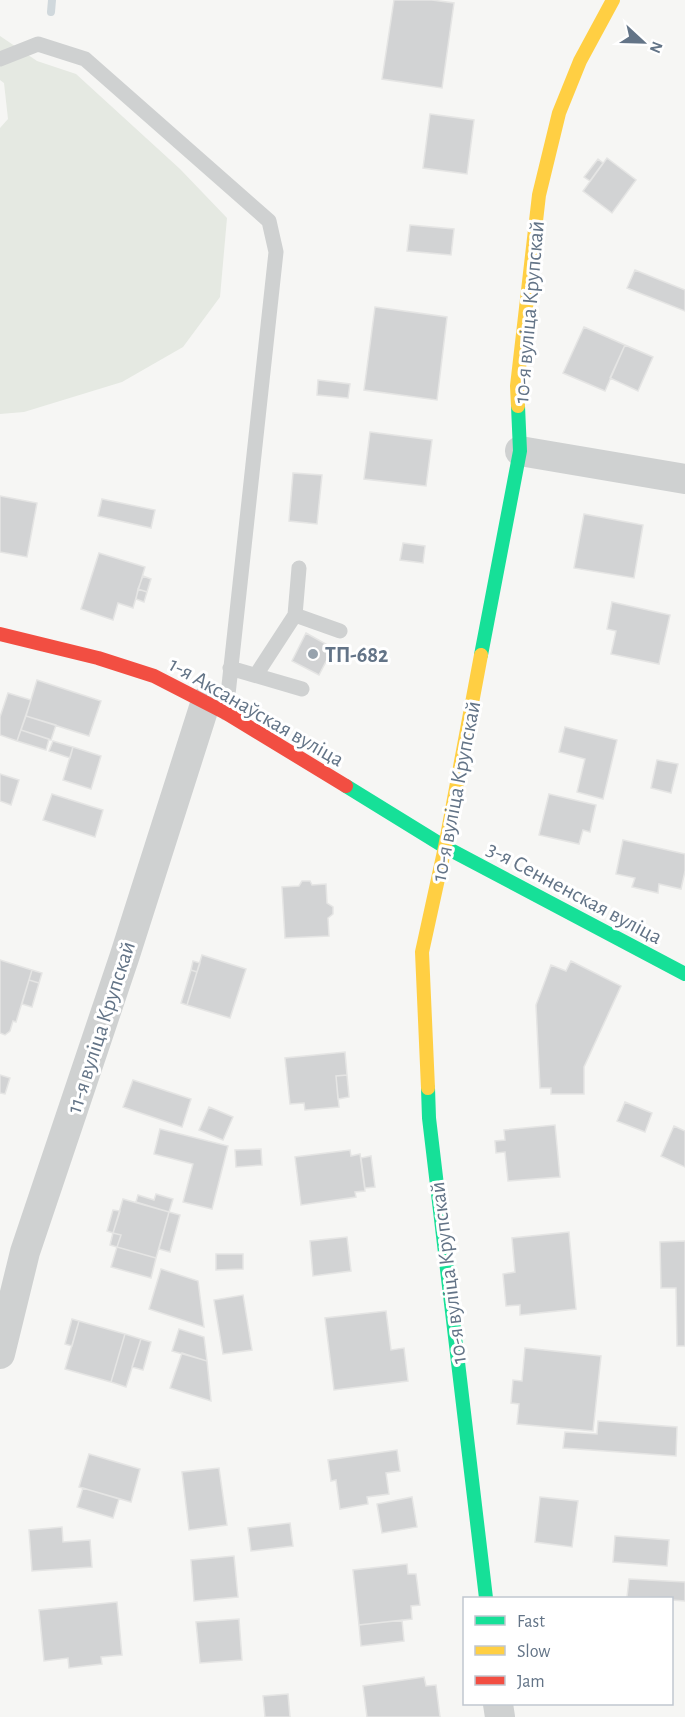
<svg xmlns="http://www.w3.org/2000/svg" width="685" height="1717" font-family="'Alegreya Sans',sans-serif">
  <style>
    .green { fill: #e5e9e2 }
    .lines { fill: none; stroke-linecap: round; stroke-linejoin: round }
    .stream { stroke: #d0d8dc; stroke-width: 8 }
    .building { fill: #d2d3d4; stroke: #e5e5e4; stroke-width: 1.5 }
    .lane { stroke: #cfd1d1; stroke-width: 15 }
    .street { stroke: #cfd1d1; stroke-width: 30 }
    .fast { stroke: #16e098; stroke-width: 14 }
    .slow { stroke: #ffcf43; stroke-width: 14 }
    .jam { stroke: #f24e42; stroke-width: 14 }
    .poi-dot { fill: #96a2ad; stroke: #fff; stroke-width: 2 }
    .labels { text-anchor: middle; stroke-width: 6; stroke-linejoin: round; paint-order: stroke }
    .street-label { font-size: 22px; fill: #637487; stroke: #fff }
    .poi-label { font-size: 22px; font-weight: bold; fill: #637487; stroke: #fff; text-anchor: start }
  </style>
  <rect width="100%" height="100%" fill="#f6f6f4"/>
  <path class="green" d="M 0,36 L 37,61 L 76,74 L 180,169 L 227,218 L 220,297 L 183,347 L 122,382 L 24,412 L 0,414 L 0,128 L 8,119 L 4,83 L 0,80 Z"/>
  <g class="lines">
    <path class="stream" d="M 51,12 L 52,0"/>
  </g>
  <path class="building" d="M 394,0 L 432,0 L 454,3 L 442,88 L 382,79 Z
    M 430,114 L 474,120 L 467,174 L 423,168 Z
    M 607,158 L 636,180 L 612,213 L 583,191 Z
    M 598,159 L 603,163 L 590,181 L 584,177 Z
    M 410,225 L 454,229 L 451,255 L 407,251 Z
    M 635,270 L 685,290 L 685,311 L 627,288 Z
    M 375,307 L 447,317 L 437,400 L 364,390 Z
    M 584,327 L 625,345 L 605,391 L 563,373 Z
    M 625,345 L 653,357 L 638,391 L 610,378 Z
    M 318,380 L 350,384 L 348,398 L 317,395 Z
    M 370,432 L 432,440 L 426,486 L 364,479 Z
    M 293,473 L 322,475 L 317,524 L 289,521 Z
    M 0,496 L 37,503 L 27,557 L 0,552 Z
    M 102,499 L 155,510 L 151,528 L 98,516 Z
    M 584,514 L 643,525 L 634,578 L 574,568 Z
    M 403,543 L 425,546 L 423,563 L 400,560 Z
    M 99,553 L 145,567 L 133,608 L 118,603 L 113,620 L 81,609 Z
    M 143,576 L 151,579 L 147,592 L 138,589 Z
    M 138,589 L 147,592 L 144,602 L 136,599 Z
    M 612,602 L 670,615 L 659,664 L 611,654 L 616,631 L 607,629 Z
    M 306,633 L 333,648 L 319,675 L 292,661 Z
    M 37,680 L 101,701 L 89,736 L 26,716 Z
    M 8,693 L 31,700 L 17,741 L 0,735 L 0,717 Z
    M 26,716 L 56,725 L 51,740 L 21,730 Z
    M 565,727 L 617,740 L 603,799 L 577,792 L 585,759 L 559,752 Z
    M 21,730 L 49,739 L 46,750 L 17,741 Z
    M 53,741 L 73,747 L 70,758 L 49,751 Z
    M 73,747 L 101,756 L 91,789 L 63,780 Z
    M 657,760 L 678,764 L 671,793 L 651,788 Z
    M 0,774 L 19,780 L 11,805 L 0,801 Z
    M 52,794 L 103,810 L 95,837 L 43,820 Z
    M 549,794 L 596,805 L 590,832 L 583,830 L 579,844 L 539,835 Z
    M 623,840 L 685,854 L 685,871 L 681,889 L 659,884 L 658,893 L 632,887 L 635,878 L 616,874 Z
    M 302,881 L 310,881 L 312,885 L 326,884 L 327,903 L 333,907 L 333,914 L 328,918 L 329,936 L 285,938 L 282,887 L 299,886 Z
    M 202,955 L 246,969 L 230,1018 L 187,1005 Z
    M 0,960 L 32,970 L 16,1022 L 13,1021 L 10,1031 L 5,1035 L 0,1033 Z
    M 193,961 L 200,963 L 197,972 L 191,970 Z
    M 571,961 L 621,986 L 584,1067 L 584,1094 L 551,1094 L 551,1088 L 540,1088 L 536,1005 L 551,965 L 566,971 Z
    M 32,970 L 42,973 L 39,983 L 29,980 Z
    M 191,970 L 197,972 L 187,1005 L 181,1003 Z
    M 29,980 L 39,983 L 32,1007 L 22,1004 Z
    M 345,1052 L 347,1075 L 336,1076 L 339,1107 L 305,1110 L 304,1103 L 290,1104 L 285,1058 Z
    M 0,1075 L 10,1078 L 5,1094 L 0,1093 Z
    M 347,1075 L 349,1097 L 338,1099 L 336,1076 Z
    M 133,1080 L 191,1099 L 182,1127 L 123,1107 Z
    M 625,1102 L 652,1113 L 645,1132 L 617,1121 Z
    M 209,1107 L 233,1117 L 223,1140 L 199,1130 Z
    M 555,1125 L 560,1177 L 508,1181 L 505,1152 L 496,1153 L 495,1141 L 505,1140 L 504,1130 Z
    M 674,1126 L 685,1131 L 685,1167 L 661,1156 Z
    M 160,1129 L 228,1146 L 212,1209 L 183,1202 L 193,1164 L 154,1154 Z
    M 261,1149 L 262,1165 L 236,1167 L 235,1150 Z
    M 350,1150 L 351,1156 L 360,1154 L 365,1191 L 355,1192 L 356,1197 L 301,1205 L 295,1157 Z
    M 371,1156 L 375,1187 L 365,1188 L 361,1158 Z
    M 156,1194 L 173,1199 L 169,1212 L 136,1202 L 138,1195 L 154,1200 Z
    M 123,1199 L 169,1212 L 156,1258 L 117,1247 L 121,1235 L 113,1233 Z
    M 113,1210 L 120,1211 L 113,1233 L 107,1231 Z
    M 169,1212 L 180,1215 L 170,1252 L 159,1249 Z
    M 569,1232 L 576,1309 L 520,1315 L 520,1305 L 506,1306 L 503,1274 L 515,1272 L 512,1238 Z
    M 113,1233 L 121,1235 L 117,1247 L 110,1245 Z
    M 347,1237 L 351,1271 L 313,1276 L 310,1241 Z
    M 685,1241 L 685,1346 L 677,1346 L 676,1288 L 661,1288 L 660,1242 Z
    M 117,1247 L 156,1258 L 151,1278 L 111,1267 Z
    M 216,1254 L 243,1254 L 243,1269 L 216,1270 Z
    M 161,1269 L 198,1281 L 204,1327 L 149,1309 Z
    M 243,1295 L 252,1350 L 223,1354 L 214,1300 Z
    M 386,1311 L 391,1350 L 404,1348 L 408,1381 L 334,1390 L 325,1318 Z
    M 72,1319 L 79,1321 L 72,1346 L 65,1344 Z
    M 79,1321 L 125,1334 L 111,1382 L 65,1369 Z
    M 179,1329 L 204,1337 L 207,1361 L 172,1351 Z
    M 125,1334 L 141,1339 L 126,1387 L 111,1382 Z
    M 141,1339 L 151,1342 L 143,1370 L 132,1367 Z
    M 525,1348 L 601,1356 L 593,1431 L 517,1424 L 519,1404 L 511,1403 L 513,1380 L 522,1381 Z
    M 182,1353 L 207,1361 L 211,1401 L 170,1388 Z
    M 598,1421 L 677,1427 L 676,1456 L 563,1448 L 565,1432 L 597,1434 Z
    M 397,1450 L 400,1471 L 386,1473 L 389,1494 L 367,1497 L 368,1504 L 340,1509 L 336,1480 L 331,1481 L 328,1460 Z
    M 89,1454 L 140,1469 L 131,1502 L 79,1487 Z
    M 219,1468 L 227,1525 L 189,1530 L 182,1472 Z
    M 83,1488 L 119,1499 L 113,1518 L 77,1507 Z
    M 412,1497 L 417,1527 L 382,1533 L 377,1504 Z
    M 540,1497 L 578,1501 L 572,1547 L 535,1542 Z
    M 290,1523 L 293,1546 L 251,1551 L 248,1528 Z
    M 62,1527 L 63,1542 L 90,1540 L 92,1567 L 32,1571 L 29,1530 Z
    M 615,1536 L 669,1540 L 667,1566 L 613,1562 Z
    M 234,1556 L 238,1597 L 194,1601 L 191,1560 Z
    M 407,1564 L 408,1574 L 416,1574 L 420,1605 L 411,1606 L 412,1619 L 359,1625 L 353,1570 Z
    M 629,1579 L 685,1582 L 685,1601 L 672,1600 L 672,1598 L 627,1597 Z
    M 117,1602 L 122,1655 L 101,1657 L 102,1664 L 69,1668 L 68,1658 L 44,1661 L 39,1610 Z
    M 239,1619 L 242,1660 L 200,1663 L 196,1622 Z
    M 402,1620 L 404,1641 L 361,1646 L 359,1625 Z
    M 424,1677 L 426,1686 L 436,1685 L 440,1717 L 367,1717 L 363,1686 Z
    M 288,1694 L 290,1717 L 265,1717 L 263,1696 Z"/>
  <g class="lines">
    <path class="lane" d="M 0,59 L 38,44 L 85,59 L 269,221 L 276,252 L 226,713
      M 295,615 L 340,631
      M 230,668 L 302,689
      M 256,675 L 295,615 L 299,568"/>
    <path class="street" d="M 520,451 L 685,479
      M 0,1354 L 25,1252 L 125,955 L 206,701
      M 498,1704 L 500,1717"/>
    <path class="fast" d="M 481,655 L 520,451 L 518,406
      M 346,786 L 445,847 L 685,974
      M 428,1088 L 429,1118 L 486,1598"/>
    <path class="slow" d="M 518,406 L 517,386 L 539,195 L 559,113 L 580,61 L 613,0
      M 428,1088 L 422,952 L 445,847 L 481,655"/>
    <path class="jam" d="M 0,634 L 98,658 L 154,676 L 226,713 L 346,786"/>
  </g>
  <circle class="poi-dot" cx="313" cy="654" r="6"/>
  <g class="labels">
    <g class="street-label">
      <text transform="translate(528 312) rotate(-85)" y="8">10-я вуліца Крупскай</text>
      <text transform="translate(257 711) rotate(30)" y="8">1-я Аксанаўская вуліца</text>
      <text transform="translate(455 791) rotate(-79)" y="8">10-я вуліца Крупскай</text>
      <text transform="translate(575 892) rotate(28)" y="8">3-я Сенненская вуліца</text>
      <text transform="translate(100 1027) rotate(-72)" y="8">11-я вуліца Крупскай</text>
      <text transform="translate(447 1273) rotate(-97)" y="8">10-я вуліца Крупскай</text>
    </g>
    <g class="poi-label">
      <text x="325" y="662">ТП-682</text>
    </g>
  </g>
  <rect x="463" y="1597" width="210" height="108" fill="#ffffff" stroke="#c1c7cf" stroke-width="1.5"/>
  <rect x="475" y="1616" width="30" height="9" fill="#16e098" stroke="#c1c7cf" stroke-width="1.5"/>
  <text x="517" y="1627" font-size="18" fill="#637487">Fast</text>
  <rect x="475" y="1646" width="30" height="9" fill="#ffcf43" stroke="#c1c7cf" stroke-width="1.5"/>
  <text x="517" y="1657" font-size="18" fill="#637487">Slow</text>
  <rect x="475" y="1676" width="30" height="9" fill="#f24e42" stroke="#c1c7cf" stroke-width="1.5"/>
  <text x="517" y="1687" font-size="18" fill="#637487">Jam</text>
  <g transform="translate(643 42) rotate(112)" stroke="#ffffff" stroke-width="4.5" paint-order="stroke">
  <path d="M0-4.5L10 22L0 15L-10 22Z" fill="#637487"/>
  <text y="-9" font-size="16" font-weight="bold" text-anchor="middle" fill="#637487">N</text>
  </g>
</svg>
